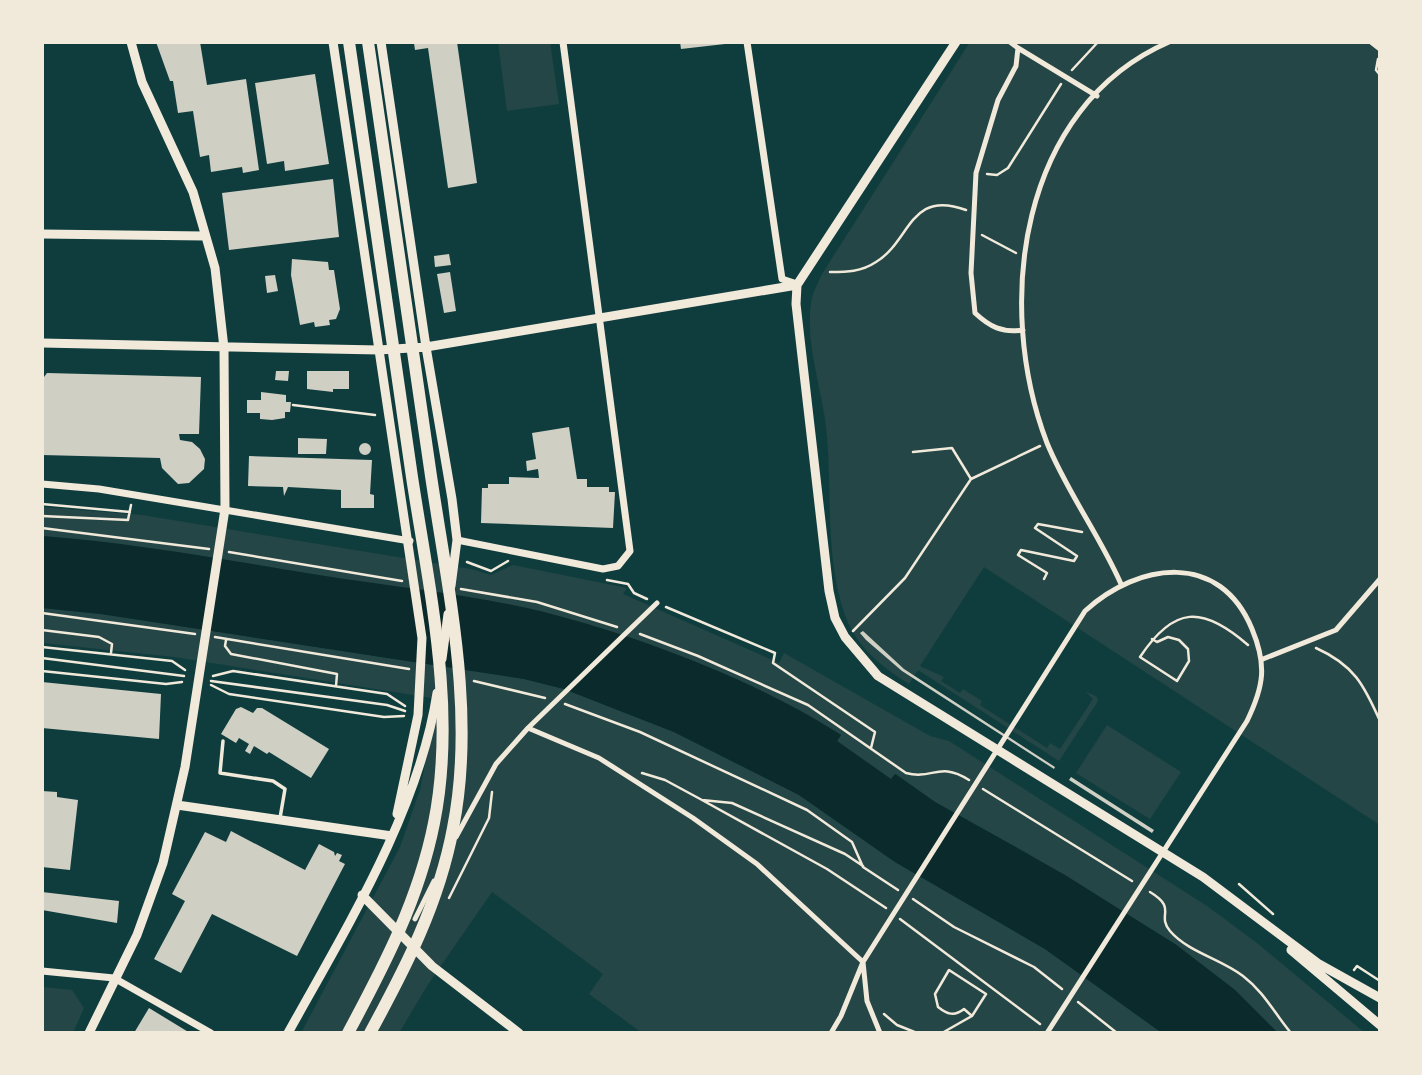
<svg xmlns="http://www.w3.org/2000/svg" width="1422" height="1075" font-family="'Fira Sans',sans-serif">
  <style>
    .green { fill: #244646 }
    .water { fill: #0a2a2b }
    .building { fill: #cfcfc3 }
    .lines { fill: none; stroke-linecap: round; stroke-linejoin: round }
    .path { stroke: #f1e9da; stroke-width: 2.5 }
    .service { stroke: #f1e9da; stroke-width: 3.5 }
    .pedestrian { stroke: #f1e9da; stroke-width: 5 }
    .minor { stroke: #f1e9da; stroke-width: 7 }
    .tertiary { stroke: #f1e9da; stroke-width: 9 }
    .motorway { stroke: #f1e9da; stroke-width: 12 }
  </style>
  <rect width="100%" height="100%" fill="#0f3d3e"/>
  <path class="green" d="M 498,42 L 550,42 L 559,104 L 507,111 Z
    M 970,42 L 1380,42 L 1380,825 L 984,567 L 920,666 L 944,677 L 941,681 L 960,693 L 963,689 L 982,701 L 980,705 L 1047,748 L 1050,743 L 1060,749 L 1093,699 L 1085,691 L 1097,697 L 1098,701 L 1059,761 L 918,670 L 909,684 C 882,667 856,647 845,615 C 825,559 832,494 827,436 C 824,393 803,341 812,298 C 814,290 819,281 822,274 Z
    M 42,507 L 142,515 L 471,569 L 491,575 L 513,565 L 627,588 L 623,594 L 779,663 L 784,653 L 930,736 L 949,741 L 1207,906 L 1257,943 L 1365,1033 L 1278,1033 L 1235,990 L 1175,944 L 1027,853 L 935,802 L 896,774 L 891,780 L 837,741 L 841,735 L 799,710 L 704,667 L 588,625 L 190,554 L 42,536 Z
    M 42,608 L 101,614 L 524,679 L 564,689 L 674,732 L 799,795 L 895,862 L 1045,949 L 1162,1033 L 642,1033 L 589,994 L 603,974 L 492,892 L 427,986 L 399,1033 L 301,1033 L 400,847 L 420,790 L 438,699 L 174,657 L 42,643 Z
    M 1107,725 L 1181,772 L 1150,819 L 1076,773 Z
    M 42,987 L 72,990 L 84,1008 L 73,1033 L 42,1033 Z"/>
  <path class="water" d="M 42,536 C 135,543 227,560 319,575 C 394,587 471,594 544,612 C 641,637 756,680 841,735 L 837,741 L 891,779 L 895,774 L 935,802 L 1065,875 L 1175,944 L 1235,990 L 1278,1033 L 1162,1033 L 1045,949 L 895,862 L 799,795 L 674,732 L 564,689 L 524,679 L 101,614 L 42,608 Z"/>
  <path class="building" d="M 156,42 L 200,42 L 207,85 L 246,79 L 259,170 L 243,173 L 242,167 L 211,172 L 209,155 L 200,157 L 193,111 L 178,113 L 173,81 L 170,81 Z
    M 457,42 L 477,183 L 448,188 L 428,48 L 415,50 L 414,43 Z
    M 680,42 L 725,42 L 725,44 L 681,49 Z
    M 315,74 L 329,164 L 285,171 L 284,161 L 267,164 L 255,83 Z
    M 333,179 L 339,237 L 229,250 L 222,193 Z
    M 449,254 L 451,265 L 435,267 L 434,256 Z
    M 292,259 L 328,262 L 329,270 L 334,270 L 340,309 L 336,319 L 329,320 L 330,325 L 315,327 L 314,322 L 300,325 L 291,275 Z
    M 450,272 L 456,311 L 444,313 L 437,274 Z
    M 275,275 L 278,291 L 267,293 L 265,276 Z
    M 276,371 L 289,371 L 288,381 L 275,380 Z
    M 307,371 L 349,371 L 349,389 L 333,389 L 333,392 L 307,389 Z
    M 47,373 L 201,377 L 199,434 L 179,434 L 180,440 L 192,442 L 200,449 L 205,459 L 204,469 L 189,483 L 178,484 L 162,468 L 160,458 L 42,455 L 42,374 L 44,377 Z
    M 261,392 L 286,395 L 286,402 L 291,402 L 290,412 L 285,412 L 285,418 L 272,420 L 260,419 L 260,413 L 247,413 L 247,400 L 261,400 Z
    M 569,427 L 577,479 L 587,479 L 587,487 L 609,487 L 609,492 L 615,492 L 613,528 L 481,523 L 482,488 L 488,488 L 488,484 L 509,484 L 509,477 L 539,478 L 538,469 L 527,471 L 526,461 L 536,459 L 532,433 Z
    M 298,438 L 327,439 L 326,454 L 298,454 Z
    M359 449a6 6 0 1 1 12 0a6 6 0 1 1-12 0Z
    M 249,456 L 372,460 L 370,494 L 374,495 L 374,508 L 341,508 L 341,490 L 288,487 L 284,496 L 283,487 L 248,486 Z
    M 863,631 L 904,669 L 1055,767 L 1054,769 L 902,671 L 866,640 L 860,633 Z
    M 42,682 L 161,694 L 159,739 L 42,728 Z
    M 241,707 L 253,713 L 257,708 L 262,708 L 329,749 L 311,778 L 269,752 L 267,754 L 254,746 L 250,754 L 245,751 L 249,744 L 239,738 L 236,743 L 221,734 L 236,709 Z
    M 1071,777 L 1154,830 L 1152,833 L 1069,780 Z
    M 42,791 L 57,792 L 57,797 L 78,800 L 70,870 L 42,867 Z
    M 231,831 L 305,870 L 319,844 L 334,852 L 335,856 L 337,853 L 342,855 L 339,861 L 345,864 L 297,956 L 212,914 L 181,973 L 154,959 L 185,901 L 172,894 L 205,832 L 226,842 Z
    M 42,892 L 119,901 L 117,923 L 42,910 Z
    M 149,1008 L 190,1033 L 134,1033 Z"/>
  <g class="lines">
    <path class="path" d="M 1378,59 L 1376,70 L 1380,75
      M 1072,70 L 1098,42
      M 987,174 L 997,175 L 1008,168 L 1061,84
      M 982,235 L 1016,253
      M 830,272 C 847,272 861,272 876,262 C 911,241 909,189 966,210
      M 293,405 L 375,415
      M 913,452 L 952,448 L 971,479
      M 42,504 L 130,512
      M 42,516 L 128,520 L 131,505
      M 42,528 L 209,549
      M 229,552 L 402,581
      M 467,562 L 491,571 L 508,561
      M 1044,579 L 1047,573 L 1018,555 L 1021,550 L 1074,561 L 1077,556 L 1035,528 L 1038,524 L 1082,532
      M 607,580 L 628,584 L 634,593 L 647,599
      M 461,589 L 537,602 L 617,627
      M 666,607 L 775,653 L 773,663 L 875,732 L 871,748
      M 42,613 L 195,634
      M 42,630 L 99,637 L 112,644 L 111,653
      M 853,631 L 905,578 L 971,479 L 1040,446
      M 640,634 L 698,656 L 808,705 L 906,773 C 933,780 939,761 969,780
      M 215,637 L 409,669
      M 1152,639 L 1157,642 L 1168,637 L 1179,640 L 1188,649 L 1189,661 L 1177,681 L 1140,657 C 1174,606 1202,605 1248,645
      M 226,640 L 225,646 L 231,654 L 337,674 L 336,686
      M 42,647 L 172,661 L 185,670
      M 1316,648 C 1354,665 1364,685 1380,721
      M 42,658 L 184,676
      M 42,671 L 166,684 L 182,682
      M 213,676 L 233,671 L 387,694 L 405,706
      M 211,681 L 387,705 L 405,711
      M 474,681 L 545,698
      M 211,685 L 229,694 L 384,717 L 404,716
      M 565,704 L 640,732 L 807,810 L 852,842 L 863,867 L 898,890
      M 642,773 L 665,780 L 702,800 L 732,803 L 845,854 L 863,866
      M 983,789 L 1132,881
      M 702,800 L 827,869 L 886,908
      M 1239,884 L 1273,914
      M 1150,892 C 1178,909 1156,914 1170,931 C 1188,952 1221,959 1243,976 C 1264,992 1275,1014 1291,1033
      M 449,898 L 489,818 L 492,792
      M 913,899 L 954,927 L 1034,967 L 1062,989
      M 900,919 L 1040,1024
      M 1354,970 L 1357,966 L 1380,981
      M 1078,1002 L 1117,1033
      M 884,1014 L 897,1025 L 917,1033
      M 942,1033 L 972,1016 L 986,994 L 949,970 L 935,994 L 938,1007 C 947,1014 954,1017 964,1009 L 972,1016"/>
    <path class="service" d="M 223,741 L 220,773 L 273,781 L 285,789 L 280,818"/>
    <path class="pedestrian" d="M 1010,42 L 1018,48 L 1016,66 L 998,100 L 976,173 L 971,273 L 975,313 C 990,327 1002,333 1023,330
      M 1371,42 L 1380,49
      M 1018,48 L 1097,96
      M 1121,584 C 1100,536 1067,492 1047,443 C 994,305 1019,107 1169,42
      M 1263,659 L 1336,630 L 1380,579
      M 528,728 L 599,758 L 693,818 L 757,864 L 863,962 L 841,1016 L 831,1033
      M 456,837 L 496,764 L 528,728 L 657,603
      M 415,919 L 434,881
      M 880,1033 L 867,1001 L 863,962 L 1085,611 C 1139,562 1220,551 1252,629 C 1267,665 1264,686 1247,721 L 1047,1033"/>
    <path class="minor" d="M 747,42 L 782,279 L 797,284
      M 42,484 L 99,489 L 410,541
      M 457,540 L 603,569 L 618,566 L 630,551 L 563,42
      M 42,971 L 114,978 L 211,1033"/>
    <path class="tertiary" d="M 333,42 L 422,638 L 418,715 L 397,814
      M 381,42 L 426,347 L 452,499 L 457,540 L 451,586
      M 956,42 L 797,285 L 796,304 L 829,591 L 835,618 L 845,637 L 878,676 L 1203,877 L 1319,964 L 1380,998
      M 42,234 L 205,236
      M 42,343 L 379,350 L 426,347 L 797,285
      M 442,659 L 448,614
      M 177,805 L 392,836
      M 362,895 L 432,966 L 519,1033
      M 1291,950 L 1380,1025
      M 89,1033 L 137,935 L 163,863 L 185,767 L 225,509 L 224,348 L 215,268 L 193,192 L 142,82 L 131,42
      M 288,1033 C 345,930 419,811 437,693"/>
    <path class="motorway" d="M 368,42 C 389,187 410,332 431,476 C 448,591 476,713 453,828 C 439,903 406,967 370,1033
      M 348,1033 C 384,966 419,899 434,823 C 457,710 429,589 412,477 C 391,332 370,187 349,42"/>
  </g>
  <rect width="1422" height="1075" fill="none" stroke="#f1e9da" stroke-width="88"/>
</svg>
